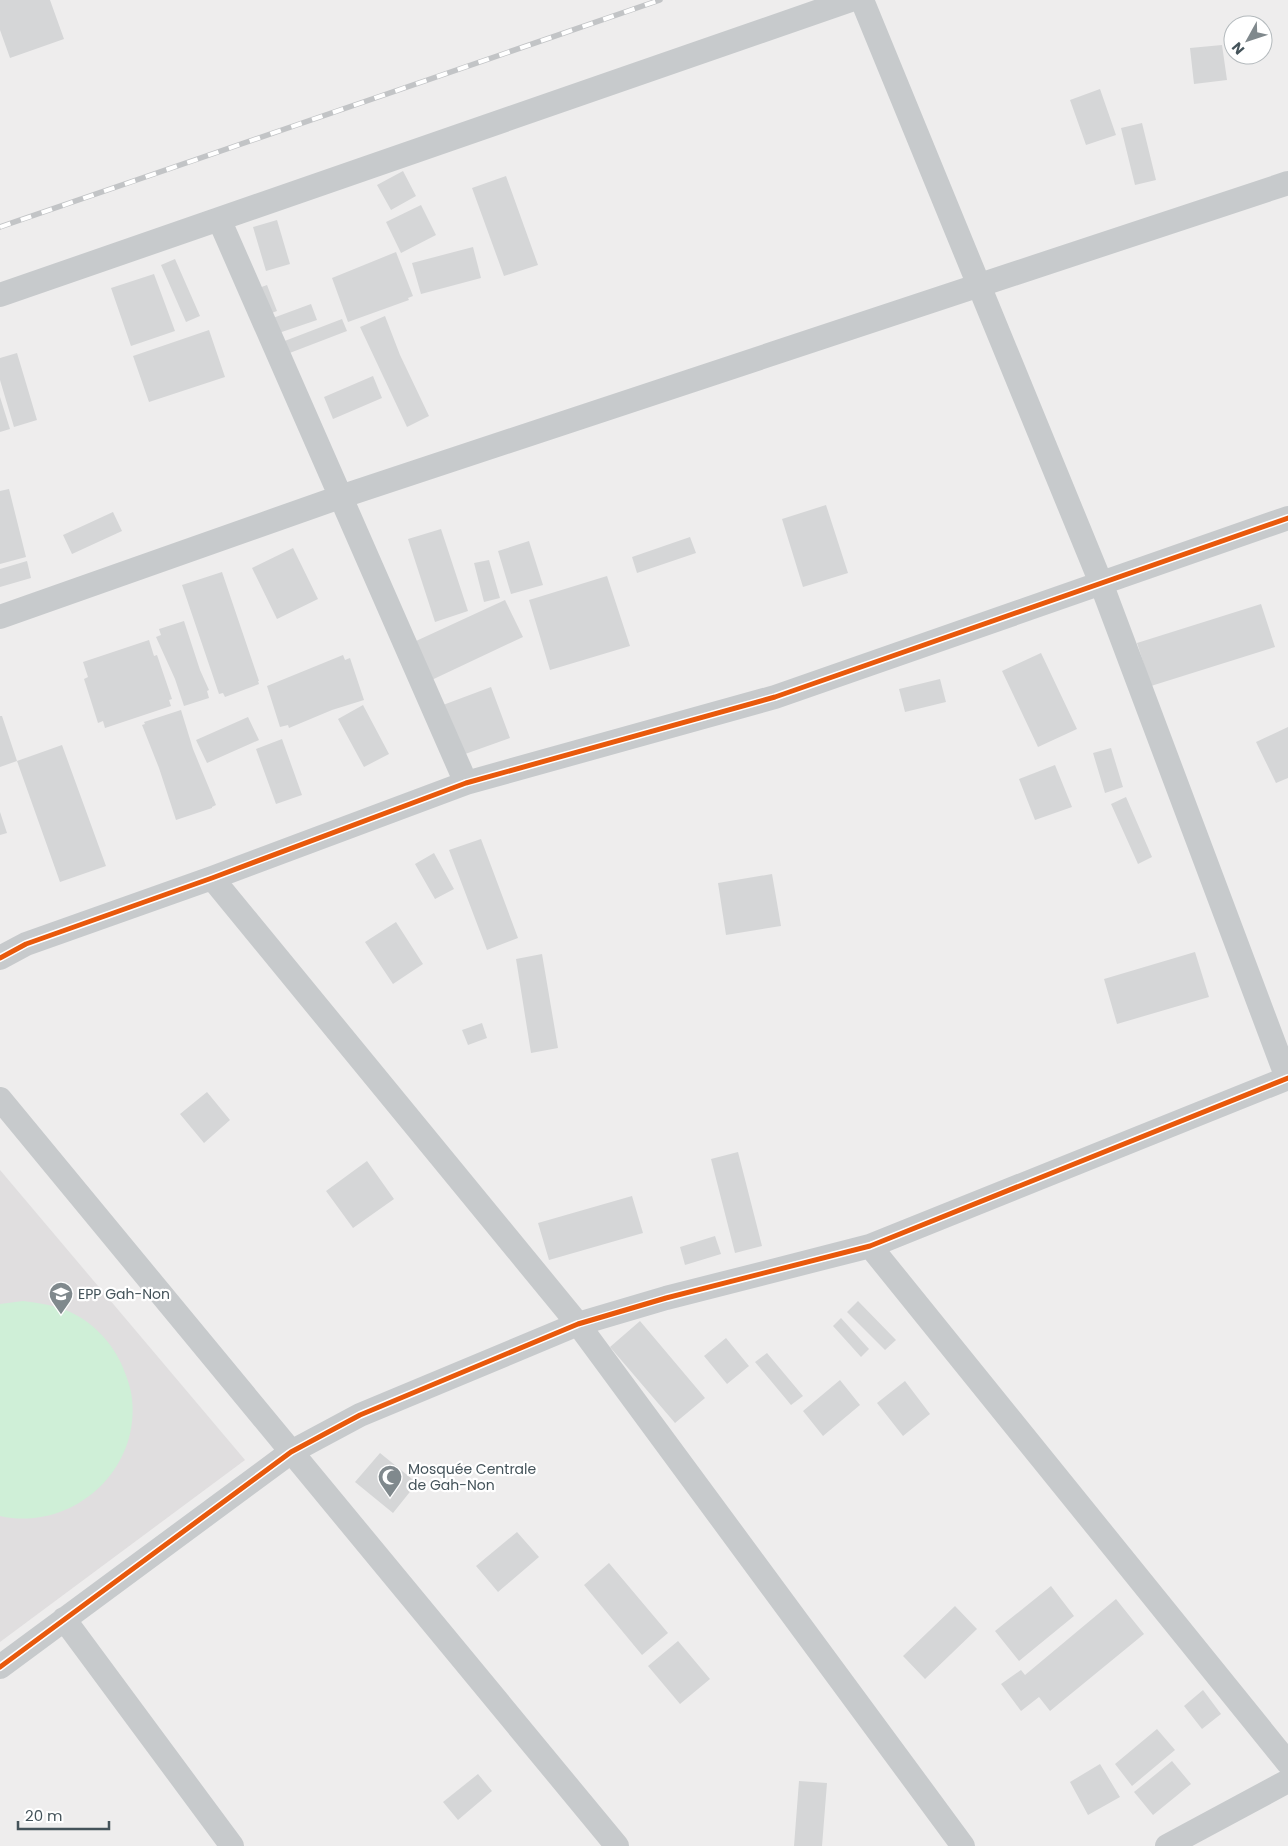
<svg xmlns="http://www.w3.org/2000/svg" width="1288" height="1846" font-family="Poppins,sans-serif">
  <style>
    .education { fill: #e0dedf }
    .green { fill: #cfefd7 }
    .building { fill: #d5d6d7 }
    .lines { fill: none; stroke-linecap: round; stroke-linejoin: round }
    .minor { stroke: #c7cacc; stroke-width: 24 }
    .rail-casing { stroke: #c2c4c6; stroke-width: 5.5 }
    .rail { stroke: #fff; stroke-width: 4; stroke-dasharray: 11; stroke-linecap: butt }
    .cycleway-casing { stroke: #fff; stroke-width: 8 }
    .cycleway { stroke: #e8590c; stroke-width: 5 }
    .labels { text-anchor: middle; stroke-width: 4.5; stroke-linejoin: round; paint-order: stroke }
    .poi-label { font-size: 14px; fill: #44535a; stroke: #fff; text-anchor: start }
  </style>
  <rect width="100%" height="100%" fill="#eeeded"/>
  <path class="education" d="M 0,1170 L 245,1460 L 0,1642 Z"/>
  <path class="green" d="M 23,1301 C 38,1303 54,1305 68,1311 C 91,1321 110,1340 121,1363 C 126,1375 131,1387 132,1399 C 140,1472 71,1532 0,1516 L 0,1304 Z"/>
  <path class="building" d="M 0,0 L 50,0 L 64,39 L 10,58 L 0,30 Z
    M 1222,45 L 1227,80 L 1194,84 L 1190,48 Z
    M 1100,89 L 1116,135 L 1086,145 L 1070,100 Z
    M 1142,123 L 1156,180 L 1135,185 L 1121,128 Z
    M 403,171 L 416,196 L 391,210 L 377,185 Z
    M 506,176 L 538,265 L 504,276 L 472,188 Z
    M 421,205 L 436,235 L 401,253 L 386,222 Z
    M 277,220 L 290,264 L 266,271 L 253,227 Z
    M 473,247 L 481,278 L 421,294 L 412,263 Z
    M 396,252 L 413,296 L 408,298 L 409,300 L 348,322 L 332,278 Z
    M 175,259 L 200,316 L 186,322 L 161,265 Z
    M 154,274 L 175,331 L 131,346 L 111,288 Z
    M 267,285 L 277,311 L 258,318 L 248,292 Z
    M 311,304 L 317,320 L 267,337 L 262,322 Z
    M 385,316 L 400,355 L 429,416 L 407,427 L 360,327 Z
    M 342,319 L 347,331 L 274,359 L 269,347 Z
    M 209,330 L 225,377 L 149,402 L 133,356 Z
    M 17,353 L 37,420 L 14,427 L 0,380 L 0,358 Z
    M 373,376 L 382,398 L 333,419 L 324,397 Z
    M 0,397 L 10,429 L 0,432 Z
    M 9,489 L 26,557 L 0,564 L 0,491 Z
    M 826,505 L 848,573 L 803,587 L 782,519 Z
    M 113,512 L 122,531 L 72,554 L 63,535 Z
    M 441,529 L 468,611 L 435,622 L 408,539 Z
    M 690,537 L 696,553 L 637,573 L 632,557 Z
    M 529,541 L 543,585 L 511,594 L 498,551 Z
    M 293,548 L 318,599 L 277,619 L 252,568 Z
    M 489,560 L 500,598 L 484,602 L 474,563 Z
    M 27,561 L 31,578 L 0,587 L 0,569 Z
    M 222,572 L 259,681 L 258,681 L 259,684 L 225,697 L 223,693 L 219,694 L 182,585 Z
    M 607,576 L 630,646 L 550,670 L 529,600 Z
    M 505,600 L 523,637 L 421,685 L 403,647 Z
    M 1261,604 L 1275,647 L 1151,686 L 1137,643 Z
    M 184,621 L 200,670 L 209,690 L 207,691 L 209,698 L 184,706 L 175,679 L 156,637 L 161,635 L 159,629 Z
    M 149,640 L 154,656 L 157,655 L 172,699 L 169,700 L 171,706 L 105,728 L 103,721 L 98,723 L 84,679 L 88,677 L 83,662 Z
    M 1041,653 L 1077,729 L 1038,747 L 1002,671 Z
    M 343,655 L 345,660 L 350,658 L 364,700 L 332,710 L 289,728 L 288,725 L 280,727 L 267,686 Z
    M 940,679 L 946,702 L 905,712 L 899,689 Z
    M 491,687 L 510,738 L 454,758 L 435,708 Z
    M 363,705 L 389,754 L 364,767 L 338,719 Z
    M 181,710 L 193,749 L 216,805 L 212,807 L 212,808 L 176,820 L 159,768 L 142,725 L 145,724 L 144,722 Z
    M 0,716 L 2,716 L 17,761 L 62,745 L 106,866 L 60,882 L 17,761 L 0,767 Z
    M 248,717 L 259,740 L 207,763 L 196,740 Z
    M 1288,727 L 1288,778 L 1276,783 L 1256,742 Z
    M 282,739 L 302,795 L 276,804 L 256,749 Z
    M 1111,748 L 1123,787 L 1105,793 L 1093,753 Z
    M 1055,765 L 1072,807 L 1035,820 L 1019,779 Z
    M 1126,797 L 1152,857 L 1138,864 L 1111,804 Z
    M 0,812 L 7,833 L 0,835 Z
    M 481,839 L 518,938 L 487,950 L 449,850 Z
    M 434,853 L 454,889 L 435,899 L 415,864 Z
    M 772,874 L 781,926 L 726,935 L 718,883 Z
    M 396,922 L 423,964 L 393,984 L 365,942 Z
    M 1195,952 L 1209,997 L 1117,1024 L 1104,979 Z
    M 542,954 L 558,1048 L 531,1053 L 516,959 Z
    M 482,1023 L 487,1038 L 468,1045 L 462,1030 Z
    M 207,1092 L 230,1120 L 204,1143 L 180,1114 Z
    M 738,1152 L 762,1246 L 735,1253 L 711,1159 Z
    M 367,1161 L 394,1199 L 353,1228 L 326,1191 Z
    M 632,1196 L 643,1233 L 549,1260 L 538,1223 Z
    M 715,1236 L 721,1254 L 685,1265 L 680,1247 Z
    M 858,1301 L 896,1340 L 885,1350 L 847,1312 Z
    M 841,1318 L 869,1349 L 861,1357 L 833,1326 Z
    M 640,1321 L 705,1398 L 675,1423 L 610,1347 Z
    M 726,1338 L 749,1366 L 727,1384 L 704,1356 Z
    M 767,1353 L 803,1396 L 791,1405 L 755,1362 Z
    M 840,1380 L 860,1405 L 823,1436 L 803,1411 Z
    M 905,1381 L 930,1414 L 903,1436 L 877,1403 Z
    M 380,1453 L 417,1483 L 393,1513 L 355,1482 Z
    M 517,1532 L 539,1557 L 498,1592 L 476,1566 Z
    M 609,1563 L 668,1633 L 642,1655 L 584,1585 Z
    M 1051,1586 L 1074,1616 L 1019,1661 L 995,1631 Z
    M 1116,1599 L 1144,1634 L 1050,1711 L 1039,1697 L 1021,1711 L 1001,1684 L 1021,1670 L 1025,1675 Z
    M 955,1606 L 977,1629 L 925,1679 L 903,1656 Z
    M 678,1641 L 710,1679 L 680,1704 L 648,1666 Z
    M 1203,1690 L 1221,1714 L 1202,1729 L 1184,1706 Z
    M 1157,1729 L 1175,1750 L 1132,1786 L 1115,1764 Z
    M 1172,1761 L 1191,1784 L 1153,1815 L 1134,1792 Z
    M 1100,1764 L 1120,1797 L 1088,1815 L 1070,1782 Z
    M 478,1774 L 492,1791 L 458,1820 L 443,1802 Z
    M 799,1781 L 827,1783 L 822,1846 L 794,1846 Z"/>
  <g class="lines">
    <path class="minor" d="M 862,0 L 1101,583 L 1287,1078
      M 219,219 L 466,783
      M 0,295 L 851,0
      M 0,617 L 340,497 L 1288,183
      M 212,878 L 578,1324 L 963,1846
      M 0,958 L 26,944 L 212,878 L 466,783 L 775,697 L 1288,518
      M 0,1099 L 617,1846
      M 870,1246 L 1288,1763
      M 64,1619 L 232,1846
      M 0,1667 L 291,1452 L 360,1415 L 578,1324 L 666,1298 L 870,1246 L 1288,1078
      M 1167,1846 L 1288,1781"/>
    <defs>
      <path id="rail" d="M 0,227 L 660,0"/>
    </defs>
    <use href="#rail" class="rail-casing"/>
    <use href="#rail" class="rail"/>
    <defs>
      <path id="cycleway" d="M 0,958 L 26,944 L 212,878 L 466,783 L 775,697 L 1288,518
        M 0,1667 L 291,1452 L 360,1415 L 578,1324 L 666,1298 L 870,1246 L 1288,1078"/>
    </defs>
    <use href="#cycleway" class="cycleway-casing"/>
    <use href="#cycleway" class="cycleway"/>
  </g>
  <defs>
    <symbol id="school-pin" viewBox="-11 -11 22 30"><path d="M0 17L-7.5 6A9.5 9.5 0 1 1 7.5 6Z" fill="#80898d" stroke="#fff"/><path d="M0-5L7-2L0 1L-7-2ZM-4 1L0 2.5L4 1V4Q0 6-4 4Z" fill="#fff"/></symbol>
    <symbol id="mosque-pin" viewBox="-11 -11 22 30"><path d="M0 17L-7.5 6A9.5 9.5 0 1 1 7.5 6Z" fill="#80898d" stroke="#fff"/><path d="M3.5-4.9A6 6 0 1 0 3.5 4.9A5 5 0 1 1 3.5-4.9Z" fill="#fff"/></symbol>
  </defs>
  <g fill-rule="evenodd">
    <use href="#school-pin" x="47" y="1280" width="28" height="38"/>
    <use href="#mosque-pin" x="376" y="1463" width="28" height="38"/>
  </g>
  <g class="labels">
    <g class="poi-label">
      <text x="78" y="1299">EPP Gah-Non</text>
      <text x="408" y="1474">Mosquée Centrale<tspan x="408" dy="16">de Gah-Non</tspan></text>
    </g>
  </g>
  <g transform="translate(1248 40) rotate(230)"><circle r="24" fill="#ffffff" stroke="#b4babd"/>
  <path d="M0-4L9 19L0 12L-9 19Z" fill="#80898d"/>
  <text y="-8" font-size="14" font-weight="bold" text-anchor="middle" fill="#44535a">N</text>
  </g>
  <path d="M18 1821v8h91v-8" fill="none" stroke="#44535a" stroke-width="2.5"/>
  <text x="25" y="1821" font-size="15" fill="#44535a" stroke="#ffffff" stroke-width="4" paint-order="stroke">20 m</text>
</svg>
